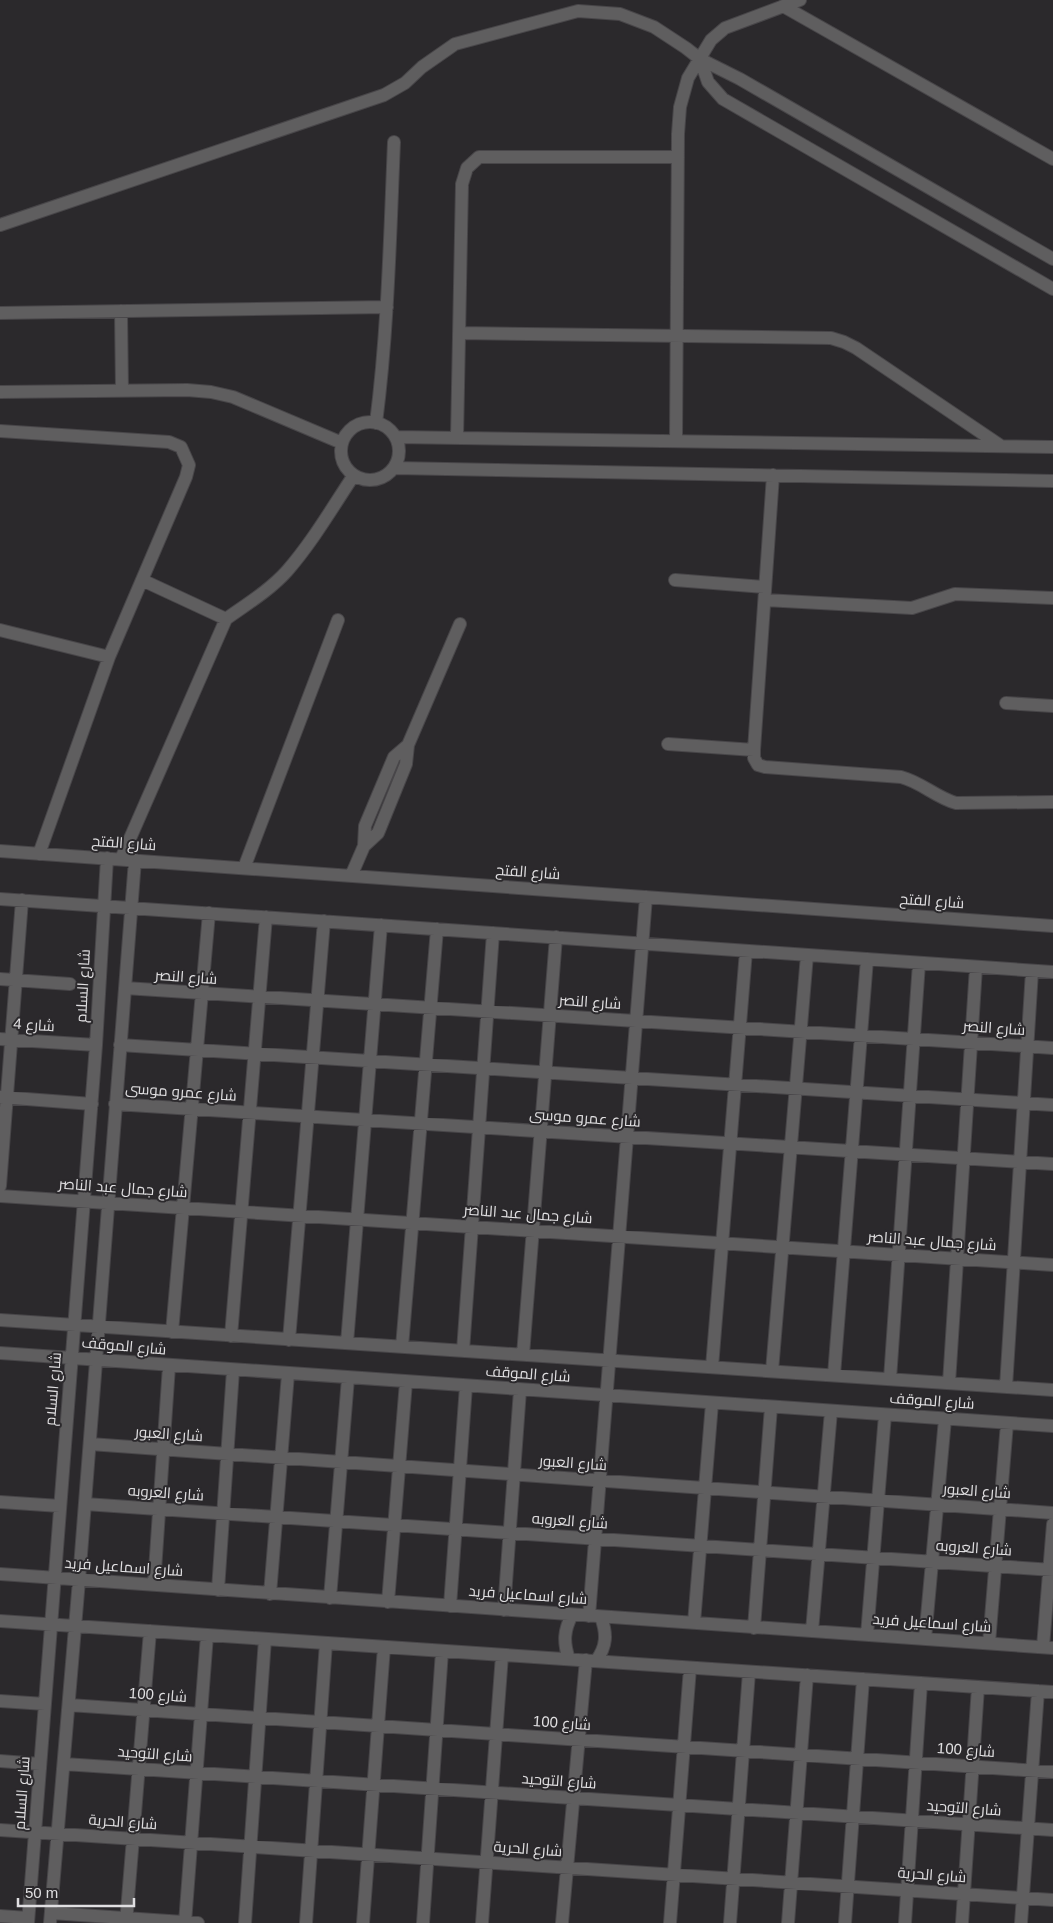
<svg xmlns="http://www.w3.org/2000/svg" width="1053" height="1923" font-family="Arial,Cairo,sans-serif">
  <style>
    .lines { fill: none; stroke-linecap: round; stroke-linejoin: round }
    .street-casing { stroke: #484649; stroke-width: 14 }
    .street { stroke: #5f5e5f; stroke-width: 12 }
    .labels { text-anchor: middle; stroke-width: 4; stroke-linejoin: round; paint-order: stroke }
    .street-label { font-size: 15px; fill: #e0dfe1; stroke: #2b292c }
  </style>
  <rect width="100%" height="100%" fill="#2b292c"/>
  <g class="lines">
    <defs>
      <path id="street" d="M 783,6 L 1053,159
        M 700,59 L 708,82 L 723,99 L 1053,289
        M 0,225 L 384,95 L 405,83 L 422,67 L 455,44 L 578,11 L 620,14 L 654,27 L 686,48 L 700,59 L 740,79 L 1053,259
        M 121,311 L 122,391
        M 0,313 L 387,307
        M 459,333 L 831,338 L 844,342 L 856,348 L 1001,446
        M 0,392 L 187,390 L 211,392 L 233,397 L 342,443
        M341 451a29 29 0 1 1 58 0a29 29 0 1 1-58 0Z
        M 376,423 C 388,330 390,236 394,142
        M 0,431 L 169,442 L 181,447 L 189,465 L 186,477 L 109,657 L 39,854
        M 396,437 L 1053,447
        M 457,438 L 462,184 L 467,168 L 479,157 L 678,157
        M 676,441 L 678,134 L 680,107 L 688,78 L 711,40 L 725,28 L 800,0
        M 395,468 L 1053,481
        M 773,475 L 754,750 L 754,758 L 758,765 L 765,767 L 901,777 C 921,782 937,798 956,803 L 1053,802
        M 142,580 L 226,619
        M 675,580 L 765,587
        M 765,600 L 912,608 L 955,594 L 1053,598
        M 0,630 L 109,657
        M 1006,703 L 1053,706
        M 668,744 L 754,750
        M 364,846 L 365,826 L 394,757 L 408,745
        M 0,851 L 1053,926
        M 121,859 L 226,619 C 247,604 270,590 287,571 C 313,541 332,508 354,475
        M 244,868 L 338,620
        M 351,876 L 364,846 L 378,833 L 406,764 L 408,745 L 460,624
        M 0,899 L 1053,972
        M 0,979 L 70,984
        M 125,988 L 1053,1048
        M 0,1039 L 96,1045
        M 120,1045 L 1053,1105
        M 0,1097 L 92,1104
        M 115,1104 L 1053,1164
        M 0,1186 L 22,900
        M 0,1196 L 1053,1265
        M 0,1320 L 1053,1390
        M 172,1332 L 209,913
        M 231,1336 L 266,917
        M 289,1340 L 324,921
        M 347,1343 L 381,925
        M 402,1347 L 437,929
        M 463,1351 L 493,933
        M 0,1353 L 1053,1426
        M 523,1355 L 556,937
        M 712,1367 L 746,951
        M 772,1371 L 807,955
        M 834,1375 L 867,959
        M 890,1379 L 919,963
        M 949,1383 L 976,967
        M 1006,1387 L 1032,971
        M 90,1444 L 1053,1513
        M 0,1502 L 60,1506
        M 85,1504 L 1053,1570
        M 0,1574 L 1053,1648
        M 154,1585 L 169,1366
        M 218,1590 L 233,1370
        M 270,1594 L 288,1374
        M 330,1598 L 348,1378
        M 388,1602 L 406,1382
        M 450,1606 L 466,1386
        M 504,1610 L 520,1390
        M 589,1616 L 646,897
        M 0,1621 L 1053,1692
        M 694,1623 L 712,1403
        M 754,1628 L 771,1407
        M 812,1631 L 831,1411
        M 867,1635 L 885,1415
        M 925,1639 L 945,1419
        M 989,1643 L 1007,1423
        M 1043,1647 L 1053,1524
        M 569,1659 C 563,1642 564,1630 572,1615
        M 596,1661 C 607,1646 607,1634 601,1617
        M 0,1701 L 45,1704
        M 69,1705 L 1053,1772
        M 0,1761 L 40,1764
        M 64,1764 L 1053,1830
        M 0,1830 L 1053,1900
        M 51,1913 L 198,1923
        M 0,1916 L 28,1918
        M 28,1923 L 96,1045 L 107,858
        M 50,1923 L 79,1580 L 135,860
        M 126,1923 L 150,1631
        M 185,1923 L 207,1635
        M 245,1923 L 265,1639
        M 306,1923 L 326,1643
        M 363,1923 L 384,1647
        M 423,1923 L 442,1651
        M 482,1923 L 502,1655
        M 562,1923 L 586,1660
        M 670,1923 L 690,1668
        M 730,1923 L 749,1672
        M 788,1923 L 807,1675
        M 845,1923 L 863,1679
        M 905,1923 L 921,1683
        M 962,1923 L 978,1687
        M 1021,1923 L 1038,1691"/>
    </defs>
    <use href="#street" class="street-casing"/>
    <use href="#street" class="street"/>
  </g>
  <g class="labels">
    <g class="street-label">
      <text transform="translate(124 843) rotate(4)" y="5">شارع الفتح</text>
      <text transform="translate(528 872) rotate(4)" y="5">شارع الفتح</text>
      <text transform="translate(932 901) rotate(4)" y="5">شارع الفتح</text>
      <text transform="translate(186 977) rotate(4)" y="5">شارع النصر</text>
      <text transform="translate(83 986) rotate(-87)" y="5">شارع السلام</text>
      <text transform="translate(590 1002) rotate(4)" y="5">شارع النصر</text>
      <text transform="translate(34 1025) rotate(4)" y="5">شارع 4</text>
      <text transform="translate(994 1028) rotate(4)" y="5">شارع النصر</text>
      <text transform="translate(181 1092) rotate(4)" y="5">شارع عمرو موسى</text>
      <text transform="translate(585 1118) rotate(4)" y="5">شارع عمرو موسى</text>
      <text transform="translate(123 1188) rotate(4)" y="5">شارع جمال عبد الناصر</text>
      <text transform="translate(528 1214) rotate(4)" y="5">شارع جمال عبد الناصر</text>
      <text transform="translate(932 1241) rotate(4)" y="5">شارع جمال عبد الناصر</text>
      <text transform="translate(124 1346) rotate(5)" y="5">شارع الموقف</text>
      <text transform="translate(528 1374) rotate(4)" y="5">شارع الموقف</text>
      <text transform="translate(53 1389) rotate(-85)" y="5">شارع السلام</text>
      <text transform="translate(932 1401) rotate(4)" y="5">شارع الموقف</text>
      <text transform="translate(169 1434) rotate(4)" y="5">شارع العبور</text>
      <text transform="translate(573 1463) rotate(4)" y="5">شارع العبور</text>
      <text transform="translate(977 1491) rotate(4)" y="5">شارع العبور</text>
      <text transform="translate(166 1493) rotate(4)" y="5">شارع العروبه</text>
      <text transform="translate(570 1521) rotate(4)" y="5">شارع العروبه</text>
      <text transform="translate(974 1548) rotate(4)" y="5">شارع العروبه</text>
      <text transform="translate(124 1567) rotate(4)" y="5">شارع اسماعيل فريد</text>
      <text transform="translate(528 1595) rotate(4)" y="5">شارع اسماعيل فريد</text>
      <text transform="translate(932 1623) rotate(4)" y="5">شارع اسماعيل فريد</text>
      <text transform="translate(158 1695) rotate(4)" y="5">شارع 100</text>
      <text transform="translate(562 1723) rotate(4)" y="5">شارع 100</text>
      <text transform="translate(966 1750) rotate(4)" y="5">شارع 100</text>
      <text transform="translate(155 1754) rotate(4)" y="5">شارع التوحيد</text>
      <text transform="translate(559 1781) rotate(4)" y="5">شارع التوحيد</text>
      <text transform="translate(22 1793) rotate(-86)" y="5">شارع السلام</text>
      <text transform="translate(964 1808) rotate(4)" y="5">شارع التوحيد</text>
      <text transform="translate(123 1822) rotate(4)" y="5">شارع الحرية</text>
      <text transform="translate(528 1849) rotate(4)" y="5">شارع الحرية</text>
      <text transform="translate(932 1875) rotate(4)" y="5">شارع الحرية</text>
    </g>
  </g>
  <path d="M18 1898v8h116v-8" fill="none" stroke="#e0dfe1" stroke-width="2.5"/>
  <text x="25" y="1898" font-size="15" fill="#e0dfe1" stroke="#2b292c" stroke-width="4" paint-order="stroke">50 m</text>
</svg>
